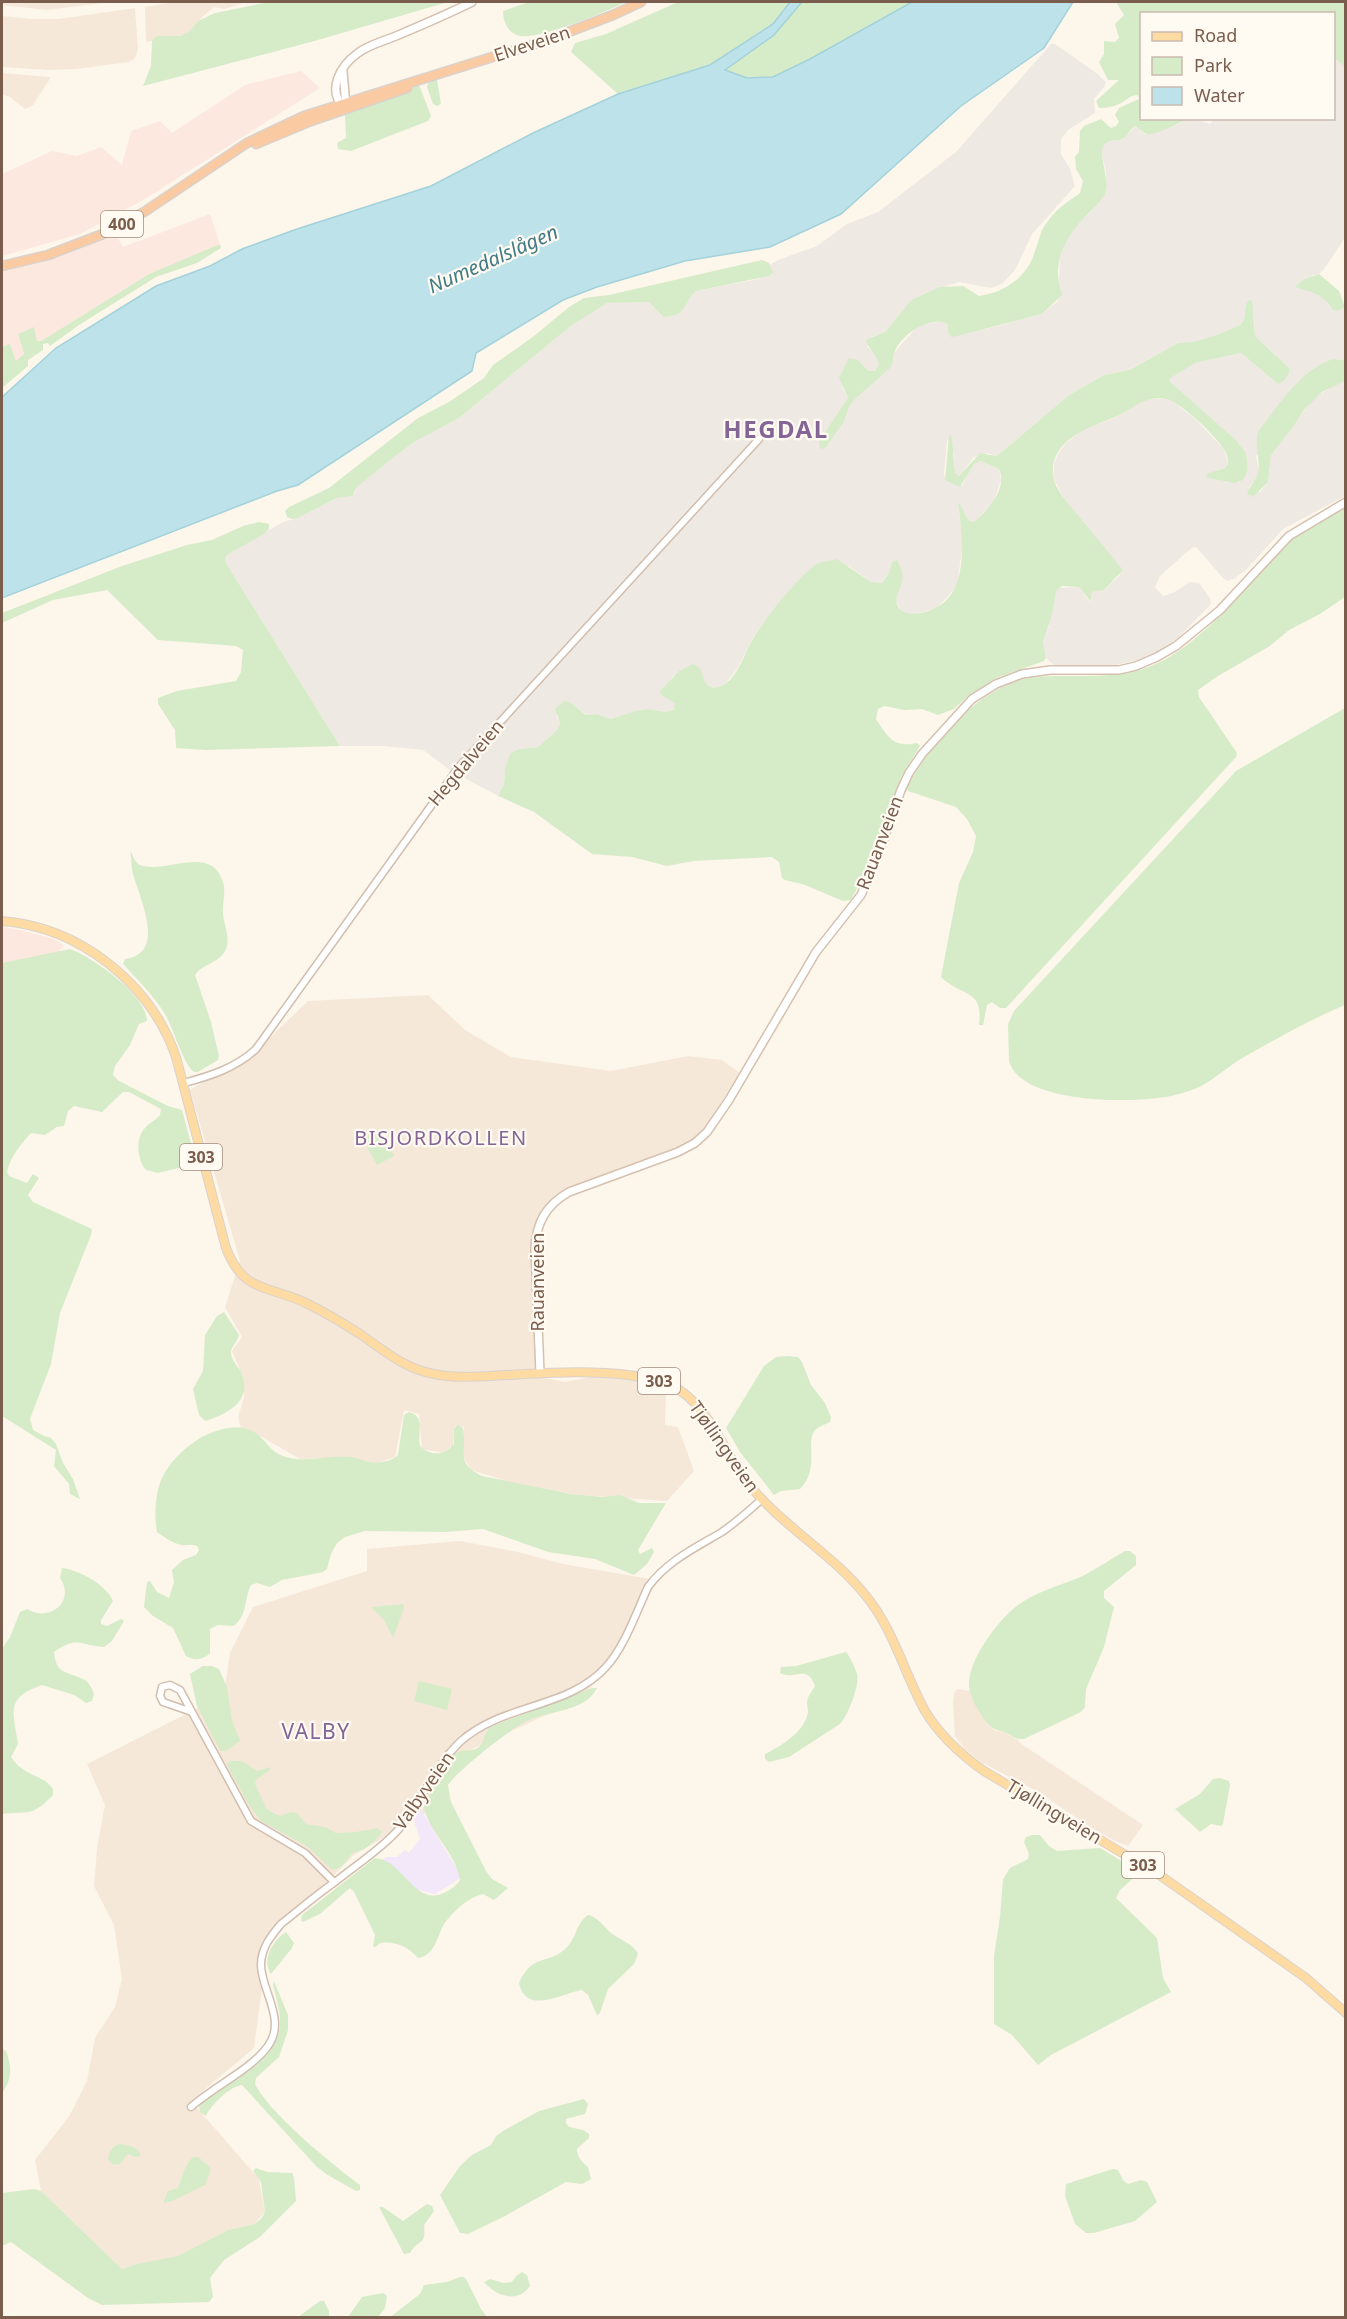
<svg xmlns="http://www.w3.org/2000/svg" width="1347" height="2319" font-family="'Noto Sans',sans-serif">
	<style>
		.residential { fill: #f5e8d9 }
		.commercial { fill: #fde8df }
		.industrial { fill: #efe9e3 }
		.education { fill: #f3e7fa }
		.green { fill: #d6ecc8 }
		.water { fill: #bee2e9; stroke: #a3d2db; stroke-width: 1.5 }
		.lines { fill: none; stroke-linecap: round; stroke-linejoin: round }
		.tertiary-casing { stroke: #d1beaf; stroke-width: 9 }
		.secondary-casing { stroke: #d6c0af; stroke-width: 10 }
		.primary-casing { stroke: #dad2cd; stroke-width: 10 }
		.trunk-casing { stroke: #dad2cd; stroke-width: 11 }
		.tertiary { stroke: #fff; stroke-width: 6 }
		.secondary { stroke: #fff; stroke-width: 7 }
		.primary { stroke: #fddba3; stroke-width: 8 }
		.trunk { stroke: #facaa2; stroke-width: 8 }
		.labels { text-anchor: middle; stroke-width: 4.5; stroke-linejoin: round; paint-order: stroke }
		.shield { fill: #fffaf2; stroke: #a28c7e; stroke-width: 1.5 }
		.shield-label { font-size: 16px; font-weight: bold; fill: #7a5d4c }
		.street-label { font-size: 18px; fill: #7a5d4c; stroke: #fffaf2 }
		.water-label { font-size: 20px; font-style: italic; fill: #417b87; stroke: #fffaf2 }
		.neighbourhood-label { font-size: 20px; letter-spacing: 1.5px; fill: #856596; stroke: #fffaf2 }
		.quarter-label { font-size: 21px; letter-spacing: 1.5px; fill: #856596; stroke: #fffaf2 }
		.district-label { font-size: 24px; font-weight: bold; letter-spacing: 1.5px; fill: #856596; stroke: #fffaf2 }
	</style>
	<rect width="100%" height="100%" fill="#fdf6eb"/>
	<path class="residential" d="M2 2H112L47 10 2 5Z
		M176 2H247L224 9 214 7 201 18 190 34 146 42 145 7Z
		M135 8 138 50 135 58 129 62 76 69 48 70 2 67V16L32 19H59Z
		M2 73 50 77H51L33 105 25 109 10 97 2 94Z
		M428 995 465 1030 511 1057 611 1071 688 1056 722 1060 740 1073 692 1148 567 1191 534 1226 545 1378 565 1382 591 1377H617L641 1380 666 1388 665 1425 678 1427 694 1471 667 1501 580 1495 514 1483 471 1470 464 1458V1427L455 1426 453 1445 444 1453 422 1449 419 1414 404 1410 395 1457 377 1463 347 1457 300 1459 264 1438 241 1428 238 1417 244 1398V1380L232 1351 242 1337 225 1307 240 1261 190 1090 259 1048 308 1001Z
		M460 1541 518 1552 563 1564 656 1580 625 1647 579 1700 472 1749 427 1812 354 1855 277 1931 267 1950 254 2048 191 2101 259 2179 265 2212 254 2224 228 2230 178 2257 136 2264 122 2269 41 2191 35 2160 70 2115 87 2081 95 2038 115 2007 122 1979 114 1925 94 1886 97 1848 105 1805 87 1764 224 1695 230 1653 253 1607 367 1571V1549Z
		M957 1689 970 1691 978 1709 989 1726 996 1731 1005 1732 1018 1740 1020 1743 1143 1825 1128 1846 1115 1841 1092 1828 1035 1790 981 1762 965 1749 955 1736 953 1704 954 1693Z"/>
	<path class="commercial" d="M301 71 320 88 145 199 80 234 2 256V174L52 151 77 156 101 147 122 165 131 131 160 121 172 133 245 85Z
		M210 214 220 244 214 248 149 274 41 341 37 342 18 334 24 355 16 362 10 345 2 347V270L48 259 80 249 115 233 123 247Z
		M2 927 20 930 54 939 62 944 64 947 56 953 2 963Z"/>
	<path class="industrial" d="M1051 44H1055L1095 72 1106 82 1105 86 1094 99 1095 113 1068 130 1061 139V154L1070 169 1075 186 1032 234 1015 270 1002 284 991 288 959 282 933 290 911 300 885 332 872 337 867 346 877 357 879 364 875 371H868L842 387 848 398 829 442 844 422 849 407 854 399 890 367 893 355 899 347 915 329 925 324 943 321 948 323V332L986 329 1042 314 1058 301 1061 289 1059 281 1060 257 1065 243 1077 225 1100 202 1106 192V173L1102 154 1103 145 1107 141 1116 140 1129 133 1135 126 1145 134H1150L1179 124 1187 119H1196L1210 124 1215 118H1334V58L1345 67V238L1324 269 1319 274 1313 275 1300 289 1314 291 1322 296 1333 310 1338 311 1345 307V360L1333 359 1256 456 1259 471 1257 478 1248 488 1260 492 1268 482 1271 455 1314 398 1335 385 1345 381V496L1283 529 1247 569 1234 579 1227 581 1223 578 1197 548 1193 547 1188 551 1160 576 1155 587 1163 596 1173 593 1190 582 1199 583 1210 598 1211 604 1179 637 1162 650 1137 660 1111 666H1062L1054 665 1046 658 1043 642 1049 626 1055 591 1058 588 1079 587 1090 602 1092 601V592L1104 590 1120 575 1094 536 1063 497 1053 477 1054 464 1058 454 1066 443 1084 429 1114 418 1146 399H1166L1174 402 1195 419 1224 449 1228 464 1225 468 1208 473 1206 476 1227 482H1239L1248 470 1246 453 1235 439 1169 382V378L1195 363 1241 353 1278 384 1276 355 1255 336 1254 318 1246 304 1244 320 1240 325 1219 334 1194 342 1178 343 1128 370 1104 375 1069 395 997 456 987 453 974 457 959 476 955 473 954 453 947 439 944 475 962 486 968 473 976 461H980L999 469 1001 480 993 503 975 521 971 523 966 519 958 506 963 542 957 586 937 608 911 615 902 612 896 601 897 594 902 584 892 562 889 573 882 583 871 582 849 566 806 573 764 622 753 638 737 669 725 684 718 687H710L704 682 702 671 673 676 669 683 662 688V695L676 703 674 710 666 712 647 709 635 711 611 719 597 714 587 715 570 702 556 716 560 723 557 730 538 747 519 749 505 768 504 784 498 796 450 770 423 750 383 746H340L226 563 225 558 227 555 283 522 298 518 337 498 355 493 357 487 366 478 395 456 413 442 459 418 572 325 600 305 607 303 649 302 663 317H667L679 313 690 296 696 291 758 279 773 272 770 265 778 260 817 246 847 224 878 212 956 152Z"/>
	<path class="education" d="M420 1808 462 1877 435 1894 403 1886 380 1862 386 1857H397L405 1850 409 1853 420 1839 413 1818Z"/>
	<path class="green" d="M269 2H448L311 42 143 86 151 66 152 41 157 36H180L189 32 198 21 215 13Z
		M529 2H626C605 12 541 39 520 36 508 34 503 21 503 11Z
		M678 2H790L773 24 710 65 618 94 571 52 575 43 606 34Z
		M802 2H912L810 59 773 77 747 78 724 70 774 35Z
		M1116 2H1345V67L1334 58V14H1142V118L1187 119C1180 123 1154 136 1147 134 1143 133 1139 128 1135 126 1130 129 1128 136 1122 139 1117 141 1109 139 1105 144 1096 153 1111 179 1105 194 1100 204 1091 210 1084 218 1068 235 1054 258 1059 282 1059 286 1062 290 1062 295L1042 314 957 336 951 337 948 332V324C929 315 899 336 894 354 892 360 894 362 890 368L855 399 849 407 844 422 825 448 820 449 819 441 848 398 839 378 849 358 858 360 868 371H875L879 364C877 355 868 349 866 340L885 332 911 300 933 290 940 287 963 286 979 296C1004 293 1028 277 1035 251 1039 241 1040 230 1048 221 1056 209 1069 201 1080 193L1083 181 1076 169 1075 157 1079 152 1080 131 1084 126 1101 119 1111 128 1116 126 1119 122 1115 115 1119 108 1139 99 1138 95C1129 95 1127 101 1119 104 1113 107 1105 108 1099 108L1096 101 1119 80H1108L1099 62 1104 54V41L1115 42 1119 38 1115 24 1124 15Z
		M437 79 441 104 437 106 433 104 427 87 429 81Z
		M419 85 431 116 428 121 351 151 338 149 337 143 346 138 345 114Z
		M220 244 221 248 197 263 156 277 79 325 50 346 48 343 43 344V350L28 360V366L2 388V347L10 344 16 361 24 354 18 334 34 327 37 341H41L149 274Z
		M762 260 769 263 773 272 769 276 696 291C682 303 689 316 663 317L649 302 607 303 572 325 459 418 414 442 395 456 357 487 352 496 337 498 298 518 292 519 287 517 285 511 289 507 329 488 418 418 449 402 484 378 493 365 534 336 569 307 584 298 609 295Z
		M1319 274 1339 291 1345 307 1338 311 1333 310C1320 291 1314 294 1295 287L1303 280Z
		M1249 300 1252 301 1255 336 1289 368C1291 374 1284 382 1278 384L1241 353 1195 363 1169 379 1170 382 1235 439 1246 453 1248 470 1243 480 1234 483 1208 478 1206 476 1208 473 1225 468 1228 464C1228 459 1227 455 1225 451 1218 438 1180 401 1166 399 1145 395 1133 409 1115 417 1090 427 1049 440 1053 476 1054 483 1059 491 1063 497L1123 570 1104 590 1092 592 1091 602 1079 587 1062 586 1056 591 1052 615 1043 642 1046 658 1044 661 996 678 968 696 954 709 938 715 922 709 904 710 885 706 878 709 876 719C888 737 893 748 917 743L920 746 901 777 869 866 851 900 843 901 805 885 785 880 782 878 779 862 772 857 693 861 667 866 632 857 592 854 534 812 498 796 504 784 505 768 510 754 519 749 538 747 557 730 560 723 555 709 564 701 570 702 586 715 597 714 611 719 635 711 647 709 666 712 674 710 675 703 661 695 660 691 679 671 693 664 700 668C704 674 702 683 711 687 718 689 726 684 731 679 741 667 745 652 753 639 762 622 803 570 819 563 824 561 832 561 837 559L871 582 882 583 889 573 892 562 897 560C901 567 904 573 902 582 901 591 892 598 899 608 904 615 912 614 920 613 972 605 963 541 958 503 964 507 964 518 971 522L975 521C988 510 1008 488 999 469L980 461 974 464 960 487 945 480 949 435H951L952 439 955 473 959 476 980 453 997 456 1069 395 1104 375 1129 370 1178 343 1194 342 1219 334 1240 325 1244 320 1246 304Z
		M1333 359 1345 360V381L1322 392 1304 410 1293 427 1271 455 1268 482 1253 497 1247 494C1249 486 1256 481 1258 473 1261 458 1253 445 1259 430 1280 404 1300 370 1333 359Z
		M1345 507V597L1320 614 1289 630 1270 646 1218 676 1198 690 1199 697 1237 753 1236 757 1006 1008H1000L992 1002 987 1005 983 1025H979C984 988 961 997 941 977L959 883 973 852 976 836 967 819 956 807 908 791 907 787C932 743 970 696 1020 680 1034 676 1051 676 1065 676 1103 676 1137 677 1171 656 1216 628 1247 583 1284 545 1300 529 1325 516 1345 507Z
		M259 522 269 524V529L264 534 227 555 225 558 226 563 340 746 206 750 176 748 175 730 158 704V698L177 691 236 681 241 672 243 650 236 646 158 640 107 590 53 600 2 623V613L122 566 187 545 212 540 243 526Z
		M1345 708V1005C1309 1020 1274 1040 1239 1060 1225 1069 1212 1081 1197 1088 1185 1093 1170 1097 1157 1098 1123 1103 1020 1102 1009 1061L1008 1024 1014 1011 1236 771Z
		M130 851C134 856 134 862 140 865 166 875 214 841 224 886 225 894 223 901 223 909 222 922 231 936 226 949 219 964 203 963 195 975L211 1022 219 1056 218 1060 198 1072H194C183 1064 174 1029 165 1014 153 995 138 980 123 964L125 959C167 954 140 899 133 874 131 867 132 858 130 851Z
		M70 949C92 957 147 995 147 1021L139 1024 130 1045 115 1066 113 1075 119 1081 168 1106 182 1110 195 1158 191 1165 158 1173 146 1170C137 1160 135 1138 145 1128 149 1123 156 1120 160 1115L161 1109 129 1092H123L102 1112 74 1106 68 1111 64 1126 57 1127 45 1135 31 1133C21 1144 10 1157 7 1172L9 1176 27 1183 33 1174 39 1178 28 1195 33 1202 92 1229 91 1235 60 1313 51 1364 30 1419 33 1430 44 1436 51 1438 56 1444 63 1463 73 1479 80 1499 70 1494 69 1484 54 1466 56 1450 2 1416V963Z
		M380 1129 394 1156 377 1165 362 1138Z
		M224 1312 239 1335C238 1341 232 1346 231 1351 230 1359 238 1366 241 1372 254 1400 228 1414 205 1421L199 1415 193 1389 203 1371 205 1335 217 1316Z
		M788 1356 798 1357 802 1362 811 1385 825 1403 831 1417 830 1422C826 1424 820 1426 816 1429 804 1440 821 1468 800 1489L781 1491 774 1495 740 1452 726 1428 764 1366 776 1357Z
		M409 1412C426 1416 417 1433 420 1446 431 1457 445 1455 454 1444V1428L458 1425 463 1428C468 1453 454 1462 482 1476L572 1494 603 1497 620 1495 639 1503H666L638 1550 640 1554 652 1548 654 1552 647 1564 634 1575 595 1559 548 1552 483 1529 445 1532 365 1531 345 1537 337 1543 331 1554 327 1569 323 1572 282 1580 270 1587 257 1583 251 1585C244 1599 248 1614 234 1626L218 1625 210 1629V1653C204 1660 193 1661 186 1656L173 1628 153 1616 144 1607 147 1582 150 1581 157 1592 169 1598 174 1582 172 1570 183 1560 196 1555 199 1550 197 1546C191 1544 187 1546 181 1545 172 1543 164 1537 157 1532 154 1516 155 1493 162 1478 176 1450 211 1424 243 1428 263 1431 266 1450 283 1456 304 1464 329 1454 351 1457 362 1459 371 1464 382 1462 389 1461 393 1459 398 1455L404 1415Z
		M1125 1551H1130L1136 1556V1565L1104 1591V1598L1114 1607 1104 1647 1086 1689 1085 1707 1081 1712 1024 1739C1014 1740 1012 1734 1004 1732 989 1728 989 1726 980 1713 975 1705 969 1694 969 1684 969 1660 995 1625 1012 1610 1029 1594 1056 1587 1078 1578 1094 1571 1109 1560 1125 1551Z
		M62 1568C79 1570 107 1585 113 1601L101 1620V1624L107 1626 121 1619 124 1621 112 1641 104 1647C80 1646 78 1635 54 1652 56 1675 67 1671 83 1679 89 1681 92 1689 94 1694L92 1701 86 1703 74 1695 42 1685C5 1698 13 1711 18 1744L11 1757C24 1777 43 1774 53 1789V1795C32 1817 28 1811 2 1814V1649L10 1637 20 1612 27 1609C50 1623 76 1601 60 1578Z
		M403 1604 404 1608 393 1638 384 1620 371 1607Z
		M846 1652C850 1657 855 1667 857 1674 860 1685 848 1715 840 1724L789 1757 769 1762 765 1759V1754C781 1746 805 1732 808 1712 808 1710 807 1705 807 1703 807 1696 812 1692 815 1686 807 1663 794 1681 780 1673L781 1667 796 1666Z
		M203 1666H212L219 1669 227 1687 232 1720 240 1741 226 1751H220L197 1706 190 1674Z
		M419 1681 452 1689 447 1710 414 1701Z
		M592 1688H597C585 1713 546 1710 523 1723 507 1732 458 1770 448 1785L451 1802 486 1871 492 1879 508 1888 494 1900 483 1894C468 1897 451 1913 443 1926 437 1938 434 1956 418 1958 409 1947 394 1941 380 1943L375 1947 373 1946 375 1935 354 1892 350 1888 320 1914 303 1922 301 1921 302 1915 375 1858C404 1860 415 1909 446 1892 452 1889 457 1885 460 1880 456 1852 427 1830 424 1807 430 1792 444 1764 456 1753 463 1748 472 1753 479 1747 485 1741 484 1733 490 1727Z
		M230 1761H242L257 1771 270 1767V1770L257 1779 255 1784 267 1809 273 1813 280 1816 291 1812 297 1813 306 1824 325 1827 336 1833 356 1832 378 1828 382 1832C378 1839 368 1848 360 1851 355 1853 354 1851 351 1855 346 1862 342 1869 332 1870L308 1847 261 1821 250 1807 229 1769 227 1764Z
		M1220 1778 1229 1781 1230 1785 1223 1824 1221 1826 1211 1824 1200 1832 1175 1809 1200 1794 1213 1779Z
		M1032 1835H1040L1049 1846 1057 1851 1100 1848 1135 1869 1137 1875 1120 1890 1116 1898 1157 1938 1163 1978 1171 1992 1051 2055 1038 2065 1012 2035 994 2024V1956L1000 1917 1003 1879 1010 1868 1028 1859 1029 1854 1024 1842 1026 1837Z
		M588 1915C598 1917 604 1927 611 1933 620 1940 634 1944 638 1954L634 1964 608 1989 600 2013 597 2015 588 1995 582 1990C562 1993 526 2016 519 1983 533 1953 546 1965 564 1950 576 1941 575 1924 588 1915Z
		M286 1932 294 1943 292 1948 271 1974C261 1960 273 1940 286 1932Z
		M274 1981 288 2015V2030L279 2057 256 2078 255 2084C270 2114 332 2164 360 2185V2190L356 2191 326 2174 316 2166 242 2085C230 2086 211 2105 206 2116L200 2112 199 2106 203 2102C229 2082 280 2061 280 2022 280 2009 276 1997 273 1985Z
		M2 2049 6 2051C12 2067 12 2079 2 2093Z
		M584 2099 588 2104 585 2114 566 2119V2123L569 2127 583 2130 589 2134V2138L577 2149C577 2157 582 2162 588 2167L591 2179 582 2184 566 2182 505 2216 468 2234 460 2233 440 2195 460 2166 472 2155 491 2145 496 2136 503 2131 539 2111Z
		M119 2144C128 2145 139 2147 141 2156L135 2157 128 2154 119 2165 112 2164 108 2159C108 2152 113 2146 119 2144Z
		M193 2157H198L210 2167V2173L205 2185 172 2201 163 2203 168 2191 178 2188C183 2177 183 2167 193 2157Z
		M256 2168 267 2172 292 2173 294 2178 296 2201 260 2237 224 2260 210 2278 213 2297 209 2302 102 2305 88 2298 11 2242 2 2246V2193L34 2189 41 2191 122 2269 136 2264 178 2256 228 2230 254 2224 261 2219 265 2212 261 2182 253 2171Z
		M1113 2169 1118 2170 1123 2180 1128 2184 1141 2180 1147 2182 1157 2202 1135 2221 1094 2233H1086L1075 2224 1065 2196 1066 2184Z
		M427 2204 432 2206 434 2211 424 2225C426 2247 420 2237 410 2253L404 2254 379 2207H383L403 2221Z
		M522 2272 527 2275 530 2286C518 2304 496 2296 484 2282L490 2279 503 2283 512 2282 516 2276Z
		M460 2277H464L467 2281 481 2309 487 2317H390L420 2294 424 2285 447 2282Z
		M383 2293 387 2296 385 2308 378 2317H348L362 2297Z
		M320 2301H324L329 2311V2317H298Z"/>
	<path class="water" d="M790 2H802L774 35 725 70 747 78 773 77 810 59 912 2H1073L1044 48 961 106 841 214 770 247 685 261 597 287 563 300 476 353 472 371 298 485 277 491 2 598V397L56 348 156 286 210 266 242 249 297 229 431 186 533 133 618 94 710 65 773 24Z"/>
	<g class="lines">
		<g class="tertiary-casing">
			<path id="tertiary" d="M184 1083C210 1076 236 1068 256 1049L459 767 759 439
				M192 1712 163 1702 160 1696 162 1687 170 1685 180 1690 251 1821 305 1853 334 1882
				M191 2107C213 2087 252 2069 268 2046 287 2020 261 1990 261 1965 261 1948 271 1936 281 1924 299 1910 316 1895 335 1882 356 1865 380 1850 398 1830 422 1802 434 1766 461 1741 504 1703 568 1709 606 1667 625 1646 636 1613 648 1587 667 1561 695 1548 722 1532 736 1522 749 1511 762 1499"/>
		</g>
		<g class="secondary-casing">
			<path id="secondary" d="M343 71 346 107
				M344 108C326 89 341 65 358 53 368 45 384 41 396 36 422 25 448 14 472 2
				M540 1373 535 1249C536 1223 546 1205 569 1192L678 1152 695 1143 707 1132 729 1100 816 952 861 895 876 861 901 790 909 773 922 754 972 699 996 684 1022 674 1050 670H1119L1136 666 1157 657 1176 646 1220 610 1289 536 1346 502"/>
		</g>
		<g class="primary-casing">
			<path id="primary" d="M2 921C80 927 151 984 176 1057L226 1248C244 1295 271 1285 308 1304 326 1313 343 1323 360 1334 383 1350 405 1369 434 1374 458 1379 484 1376 508 1375 548 1373 588 1370 628 1375 643 1377 658 1379 671 1385 709 1404 723 1451 747 1482 781 1526 832 1553 866 1596 894 1630 904 1673 925 1711 940 1736 960 1754 984 1771L1161 1876 1306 1978 1346 2013"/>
		</g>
		<g class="trunk-casing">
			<path id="trunk" d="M256 144 311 121 407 88
				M2 266 48 255 103 234 144 212 247 143 304 116 550 39 613 15 641 2"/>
		</g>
		<use href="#tertiary" class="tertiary"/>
		<use href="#secondary" class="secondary"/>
		<use href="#primary" class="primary"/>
		<use href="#trunk" class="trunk"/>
	</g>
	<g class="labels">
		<g class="shield">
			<rect x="101" y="211" width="42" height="26" rx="4.5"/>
			<rect x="180" y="1144" width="42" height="26" rx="4.5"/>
			<rect x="638" y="1368" width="42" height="26" rx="4.5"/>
			<rect x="1122" y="1852" width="42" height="26" rx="4.5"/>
		</g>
		<g class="shield-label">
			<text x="122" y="230">400</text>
			<text x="201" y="1163">303</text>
			<text x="659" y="1387">303</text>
			<text x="1143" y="1871">303</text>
		</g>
		<g class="street-label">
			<text transform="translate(532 44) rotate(-18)" y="6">Elveveien</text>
			<text transform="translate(466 763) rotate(-50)" y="6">Hegdalveien</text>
			<text transform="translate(880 843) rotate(-69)" y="6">Rauanveien</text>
			<text transform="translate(538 1282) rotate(-90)" y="6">Rauanveien</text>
			<text transform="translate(724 1447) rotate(55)" y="6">Tjøllingveien</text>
			<text transform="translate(424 1791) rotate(-55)" y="6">Valbyveien</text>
			<text transform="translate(1054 1812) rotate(31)" y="6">Tjøllingveien</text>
		</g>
		<g class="water-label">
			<text transform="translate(493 259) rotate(-24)" y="7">Numedalslågen</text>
		</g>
		<g class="neighbourhood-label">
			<text x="441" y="1145">BISJORDKOLLEN</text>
		</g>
		<g class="quarter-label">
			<text x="316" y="1739">VALBY</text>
		</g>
		<g class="district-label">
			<text x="776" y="438">HEGDAL</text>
		</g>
	</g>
	<rect width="1347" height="2319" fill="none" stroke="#7a5d4c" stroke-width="6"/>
	<rect x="1140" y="12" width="195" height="108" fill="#fffaf2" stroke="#cabbb0" stroke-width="1.5"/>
	<rect x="1152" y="32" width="30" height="9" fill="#fddba3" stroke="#cabbb0" stroke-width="1.5"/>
	<text x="1194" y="42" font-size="18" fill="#7a5d4c">Road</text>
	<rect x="1152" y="57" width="30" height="18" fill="#d6ecc8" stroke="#cabbb0" stroke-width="1.5"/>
	<text x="1194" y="72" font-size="18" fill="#7a5d4c">Park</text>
	<rect x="1152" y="87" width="30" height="18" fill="#bee2e9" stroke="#cabbb0" stroke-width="1.5"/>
	<text x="1194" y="102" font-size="18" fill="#7a5d4c">Water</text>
</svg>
